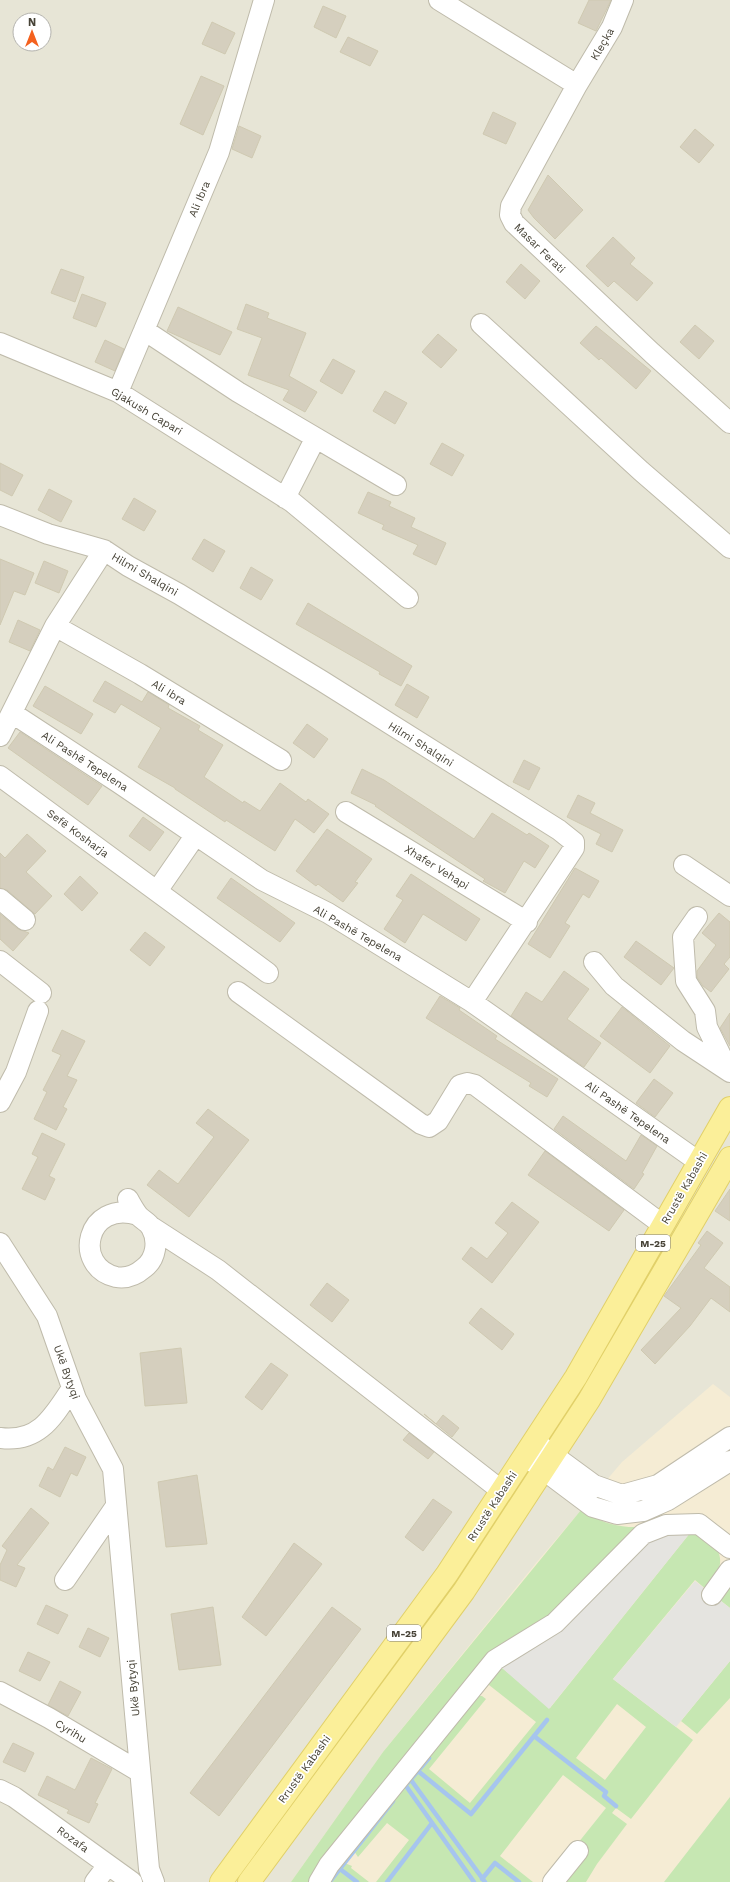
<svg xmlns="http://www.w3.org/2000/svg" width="730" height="1882" font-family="'Work Sans',sans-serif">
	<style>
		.residential { fill: #e7e5d6; fill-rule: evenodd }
		.commercial { fill: #f5ecd4 }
		.green { fill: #c6e7b2; fill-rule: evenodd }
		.parking { fill: #e5e4e0 }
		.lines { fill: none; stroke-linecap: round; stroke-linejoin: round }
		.stream { stroke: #a6c5ee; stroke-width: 4.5 }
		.building { fill: #d5cfbe; stroke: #cfc9b1 }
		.minor-casing { stroke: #bfbbab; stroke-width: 22 }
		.major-casing { stroke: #e1d069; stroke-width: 24 }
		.minor { stroke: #fff; stroke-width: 20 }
		.major { stroke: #fbef99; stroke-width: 22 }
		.labels { text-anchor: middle; stroke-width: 3.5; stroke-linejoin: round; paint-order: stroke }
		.shield { fill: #fff; stroke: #7e7b73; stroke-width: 1 }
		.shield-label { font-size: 10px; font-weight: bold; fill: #474337 }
		.street-label { font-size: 11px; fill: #474337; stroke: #fff }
	</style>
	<rect width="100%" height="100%" fill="#f3f2e8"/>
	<path class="residential" d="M0 0H730V1882H0ZM20 20H44V44H20Z"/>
	<path class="commercial" d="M713 1384 730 1397V1882H291L383 1752 536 1563 622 1462Z"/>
	<path class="green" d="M581 1510C600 1522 617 1528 640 1527L561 1606 536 1625 310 1882H291L383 1752Z
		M690 1533C697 1533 701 1537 707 1541 730 1555 718 1573 708 1591L695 1580 613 1679 693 1740 631 1819 616 1808 612 1813 627 1824 597 1864 586 1882H553L574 1848 606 1808 563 1775 500 1856 533 1882H376L409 1840 387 1823 358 1857 352 1848 476 1696H482L486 1699 429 1769 470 1803 536 1722 489 1685 488 1682 501 1667 550 1708ZM617 1704 646 1727 605 1780 576 1758Z
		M730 1585V1608L716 1597Z
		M730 1661V1698L697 1734 681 1721Z
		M730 1797V1882H664Z
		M342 1862 352 1866 351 1868 369 1882H327Z"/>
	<path class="parking" d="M690 1533 549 1709 501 1667 641 1546 662 1534Z
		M695 1581 730 1608V1661L676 1727 613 1679Z"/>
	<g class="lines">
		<path class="stream" d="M534 1736 606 1792 604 1796 616 1806
			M418 1771 471 1814 547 1720
			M411 1780 485 1882
			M405 1786 429 1758
			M406 1786 474 1882
			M340 1869 357 1882
			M482 1879 495 1863 519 1882
			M331 1880 393 1801
			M387 1882 432 1823"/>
	</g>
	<path class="building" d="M589 0H611L596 31 578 23Z
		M323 6 346 16 336 38 314 27Z
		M212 22 235 33 225 54 202 44Z
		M348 37 378 51 370 66 340 52Z
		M201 76 224 86 203 135 180 124Z
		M493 112 516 123 506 144 483 134Z
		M239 126 261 136 252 158 232 149Z
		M695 129 714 145 699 163 680 147Z
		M548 175 583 210 555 239 534 218 528 210Z
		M613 237 635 258 630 264 653 283 637 301 614 281 608 287 586 266Z
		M521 264 540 281 525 299 506 282Z
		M61 269 84 277 75 302 51 293Z
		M82 294 106 303 96 327 73 318Z
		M246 304 269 313 267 318 306 333 289 376 317 392 305 412 283 400 289 390 248 375 262 338 237 329Z
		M178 307 232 332 220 355 167 331Z
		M695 325 714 341 699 359 680 342Z
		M596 326 651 371 636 389 601 358 599 360 580 343Z
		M438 334 457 350 441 368 422 352Z
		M105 340 124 349 115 371 95 362Z
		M333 359 355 371 342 394 320 381Z
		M385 391 407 403 395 424 373 411Z
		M442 443 464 455 452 476 430 464Z
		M0 463 23 475 12 496 0 490Z
		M49 489 72 501 61 522 38 510Z
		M368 492 391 502 389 506 415 518 411 527 446 543 436 565 413 554 418 545 382 529 384 525 358 513Z
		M134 498 156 511 144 531 122 519Z
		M204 539 225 551 213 572 192 559Z
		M0 559 34 573 25 595 14 591 0 625Z
		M44 561 68 571 59 593 35 583Z
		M251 567 273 580 261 600 240 588Z
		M308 603 412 666 401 686 379 674 380 672 296 624Z
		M18 620 40 630 30 651 9 642Z
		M105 681 142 702 148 692 169 705 168 708 200 726 198 730 223 745 204 777 243 803 244 801 260 811 280 783 306 802 308 799 329 814 314 833 295 819 275 851 226 820 225 822 175 789V788L138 767 161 728 121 704 115 713 93 701Z
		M407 684 429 697 417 718 395 705Z
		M45 686 93 714 81 734 33 706Z
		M307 724 328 739 314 758 293 743Z
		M20 732 102 786 88 805 8 748Z
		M524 760 540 768 529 790 513 782Z
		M362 769 384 780 474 839 492 813 527 835 529 833 549 846 535 868 524 861 505 893 483 881 485 879 375 806 376 805 351 793Z
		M578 795 595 803 590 813 623 830 612 852 596 844 601 834 567 817Z
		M143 817 164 832 150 851 129 836Z
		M327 829 372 859 355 882 358 883 343 902 318 884 316 886 296 871Z
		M27 834 46 851 26 872 52 896 35 914 7 890 0 888V853L5 858Z
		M575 868 599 881 589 898 583 894 565 923 570 926 550 958 528 944Z
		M411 874 480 919 466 941 423 914 405 943 384 929 403 900 396 896Z
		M80 876 98 893 82 911 64 894Z
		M231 878 295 923 280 942 217 898Z
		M719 913 730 922V957L724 964 729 969 711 992 703 986 697 977V971L716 945 702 933Z
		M0 914 18 929 29 933 13 951 0 939Z
		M145 932 165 947 150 966 130 950Z
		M636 941 674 968 661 985 624 957Z
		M564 971 589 989 567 1019 601 1043 584 1067 511 1016 526 992 542 1002Z
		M440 996 460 1008 459 1010 497 1036 495 1039 558 1079 547 1097 529 1086 531 1083 426 1018Z
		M622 1007 670 1046 650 1073 600 1036Z
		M730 1013V1046L720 1028Z
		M62 1030 85 1041 67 1076 77 1080 63 1107 67 1109 56 1130 34 1119 47 1092 43 1090 61 1055 52 1051Z
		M654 1079 673 1093 655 1117 636 1103Z
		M208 1109 249 1140 189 1217 147 1185 159 1170 178 1184 214 1137 196 1123Z
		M563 1116 626 1161 641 1135 657 1146 642 1173 644 1174 634 1189 554 1129Z
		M42 1133 65 1144 49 1176 55 1179 45 1200 22 1189 38 1157 32 1154Z
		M545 1151 624 1210 609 1231 528 1175Z
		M730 1189V1221L715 1211Z
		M512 1202 539 1222 492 1283 462 1259 471 1247 487 1259 508 1233 495 1223Z
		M707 1231 723 1243 704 1268 730 1287V1312L711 1298 690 1326 655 1364 641 1350 681 1308 664 1296 701 1245 698 1243Z
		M327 1283 349 1300 332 1322 310 1305Z
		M481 1308 514 1334 502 1350 469 1323Z
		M181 1348 187 1403 145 1406 140 1353Z
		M271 1363 288 1375 262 1410 245 1397Z
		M424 1414 436 1424 443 1415 459 1428 452 1437Z
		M409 1433 434 1452 428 1459 403 1440Z
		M65 1447 86 1457 77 1476 71 1473 60 1497 39 1486 48 1467 53 1470Z
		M197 1475 207 1544 166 1547 158 1482Z
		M433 1499 452 1512 423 1551 405 1537Z
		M31 1508 49 1523 17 1565 25 1568 16 1587 0 1580V1565L7 1550 2 1546Z
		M294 1543 322 1564 266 1636 242 1617Z
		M46 1605 68 1615 58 1634 37 1624Z
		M213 1607 221 1665 179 1670 171 1614Z
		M332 1607 361 1629 219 1816 190 1793Z
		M88 1628 109 1638 100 1657 79 1647Z
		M28 1652 50 1662 40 1681 19 1671Z
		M60 1681 81 1692 68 1716 48 1705Z
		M13 1743 34 1753 25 1772 3 1762Z
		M91 1758 112 1769 95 1803 98 1804 89 1823 67 1813 69 1810 38 1795 47 1776 75 1790Z"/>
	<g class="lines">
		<g class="minor-casing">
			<path id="minor" d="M439 0 577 85 511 206 510 215 514 223 652 353 730 423
				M577 85 612 27 623 0
				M481 324 641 471 730 548
				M144 330 238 392 396 485
				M0 343 118 392 292 502 408 598
				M118 392 219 152 264 0
				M285 498 315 439
				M0 515 48 534 104 550 128 566 179 594 322 681 559 830 574 842V848L472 1002
				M55 626 140 674 281 760
				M12 713 119 783 262 880 328 913 472 1002 699 1162
				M0 736 55 626 104 550
				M0 776 268 973
				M346 812 527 922
				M684 865 730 896
				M157 891 195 836
				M0 899 25 920
				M697 917 683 937 686 981 705 1011 707 1027 727 1068
				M0 961 41 993
				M594 962 614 986 649 1014 683 1041 730 1072
				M238 992 421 1124 429 1127 438 1121 460 1085 467 1083 475 1085 663 1225
				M0 1102 16 1072 38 1011
				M128 1199C131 1204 134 1210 138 1215 141 1219 148 1222 151 1227 159 1241 156 1259 144 1268 136 1275 127 1279 116 1277 72 1267 86 1199 138 1215
				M150 1226 218 1270 502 1491
				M0 1243 47 1316 76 1399 113 1469 149 1869 154 1882
				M0 1438C39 1443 53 1417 72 1388
				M534 1441 594 1485 622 1495 658 1485 730 1437
				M525 1456 593 1507 617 1514 643 1511 668 1500 730 1461
				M65 1580 116 1506
				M712 1595 730 1570
				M0 1692 49 1718 140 1772
				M0 1790 14 1797 132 1882
				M95 1882 108 1865
				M319 1882 329 1865 495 1660 555 1623 643 1534 666 1525 699 1524 730 1548
				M553 1882 578 1851"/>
		</g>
		<g class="major-casing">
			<path id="major" d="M221 1882 447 1574 576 1377 730 1108
				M249 1882 464 1591 589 1400 730 1158"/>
		</g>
		<use href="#minor" class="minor"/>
		<use href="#major" class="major"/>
	</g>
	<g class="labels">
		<g class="shield">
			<rect x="636" y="1235" width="34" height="16" rx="3"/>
			<rect x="387" y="1625" width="34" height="16" rx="3"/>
		</g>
		<g class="shield-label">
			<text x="653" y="1247">M-25</text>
			<text x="404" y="1637">M-25</text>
		</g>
		<g class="street-label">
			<text transform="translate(602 44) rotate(-60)" y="4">Kleçka</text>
			<text transform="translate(199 199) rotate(-67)" y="4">Ali Ibra</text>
			<text transform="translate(540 248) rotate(44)" y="4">Masar Ferati</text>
			<text transform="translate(147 411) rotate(31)" y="4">Gjakush Capari</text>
			<text transform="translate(145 574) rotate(30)" y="4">Hilmi Shalqini</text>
			<text transform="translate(169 692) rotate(31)" y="4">Ali Ibra</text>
			<text transform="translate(421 744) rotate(32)" y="4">Hilmi Shalqini</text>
			<text transform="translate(85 761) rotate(33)" y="4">Ali Pashë Tepelena</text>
			<text transform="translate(78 833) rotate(36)" y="4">Sefë Kosharja</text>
			<text transform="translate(437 867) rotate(32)" y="4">Xhafer Vehapi</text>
			<text transform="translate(358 933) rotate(30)" y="4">Ali Pashë Tepelena</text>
			<text transform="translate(628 1112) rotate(35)" y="4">Ali Pashë Tepelena</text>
			<text transform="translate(684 1188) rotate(-60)" y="4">Rrustë Kabashi</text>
			<text transform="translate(67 1372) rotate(70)" y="4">Ukë Bytyqi</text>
			<text transform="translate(492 1506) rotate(-57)" y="4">Rrustë Kabashi</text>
			<text transform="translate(133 1688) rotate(-95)" y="4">Ukë Bytyqi</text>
			<text transform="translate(71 1731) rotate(31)" y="4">Cyrihu</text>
			<text transform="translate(304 1769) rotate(-54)" y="4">Rrustë Kabashi</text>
			<text transform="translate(73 1839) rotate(36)" y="4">Rozafa</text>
		</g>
	</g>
	<g transform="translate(32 32)"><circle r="19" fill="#ffffff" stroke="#b5b4af"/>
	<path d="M0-3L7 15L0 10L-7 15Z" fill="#f4611e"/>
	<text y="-6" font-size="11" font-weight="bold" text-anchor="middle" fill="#474337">N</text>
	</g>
</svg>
